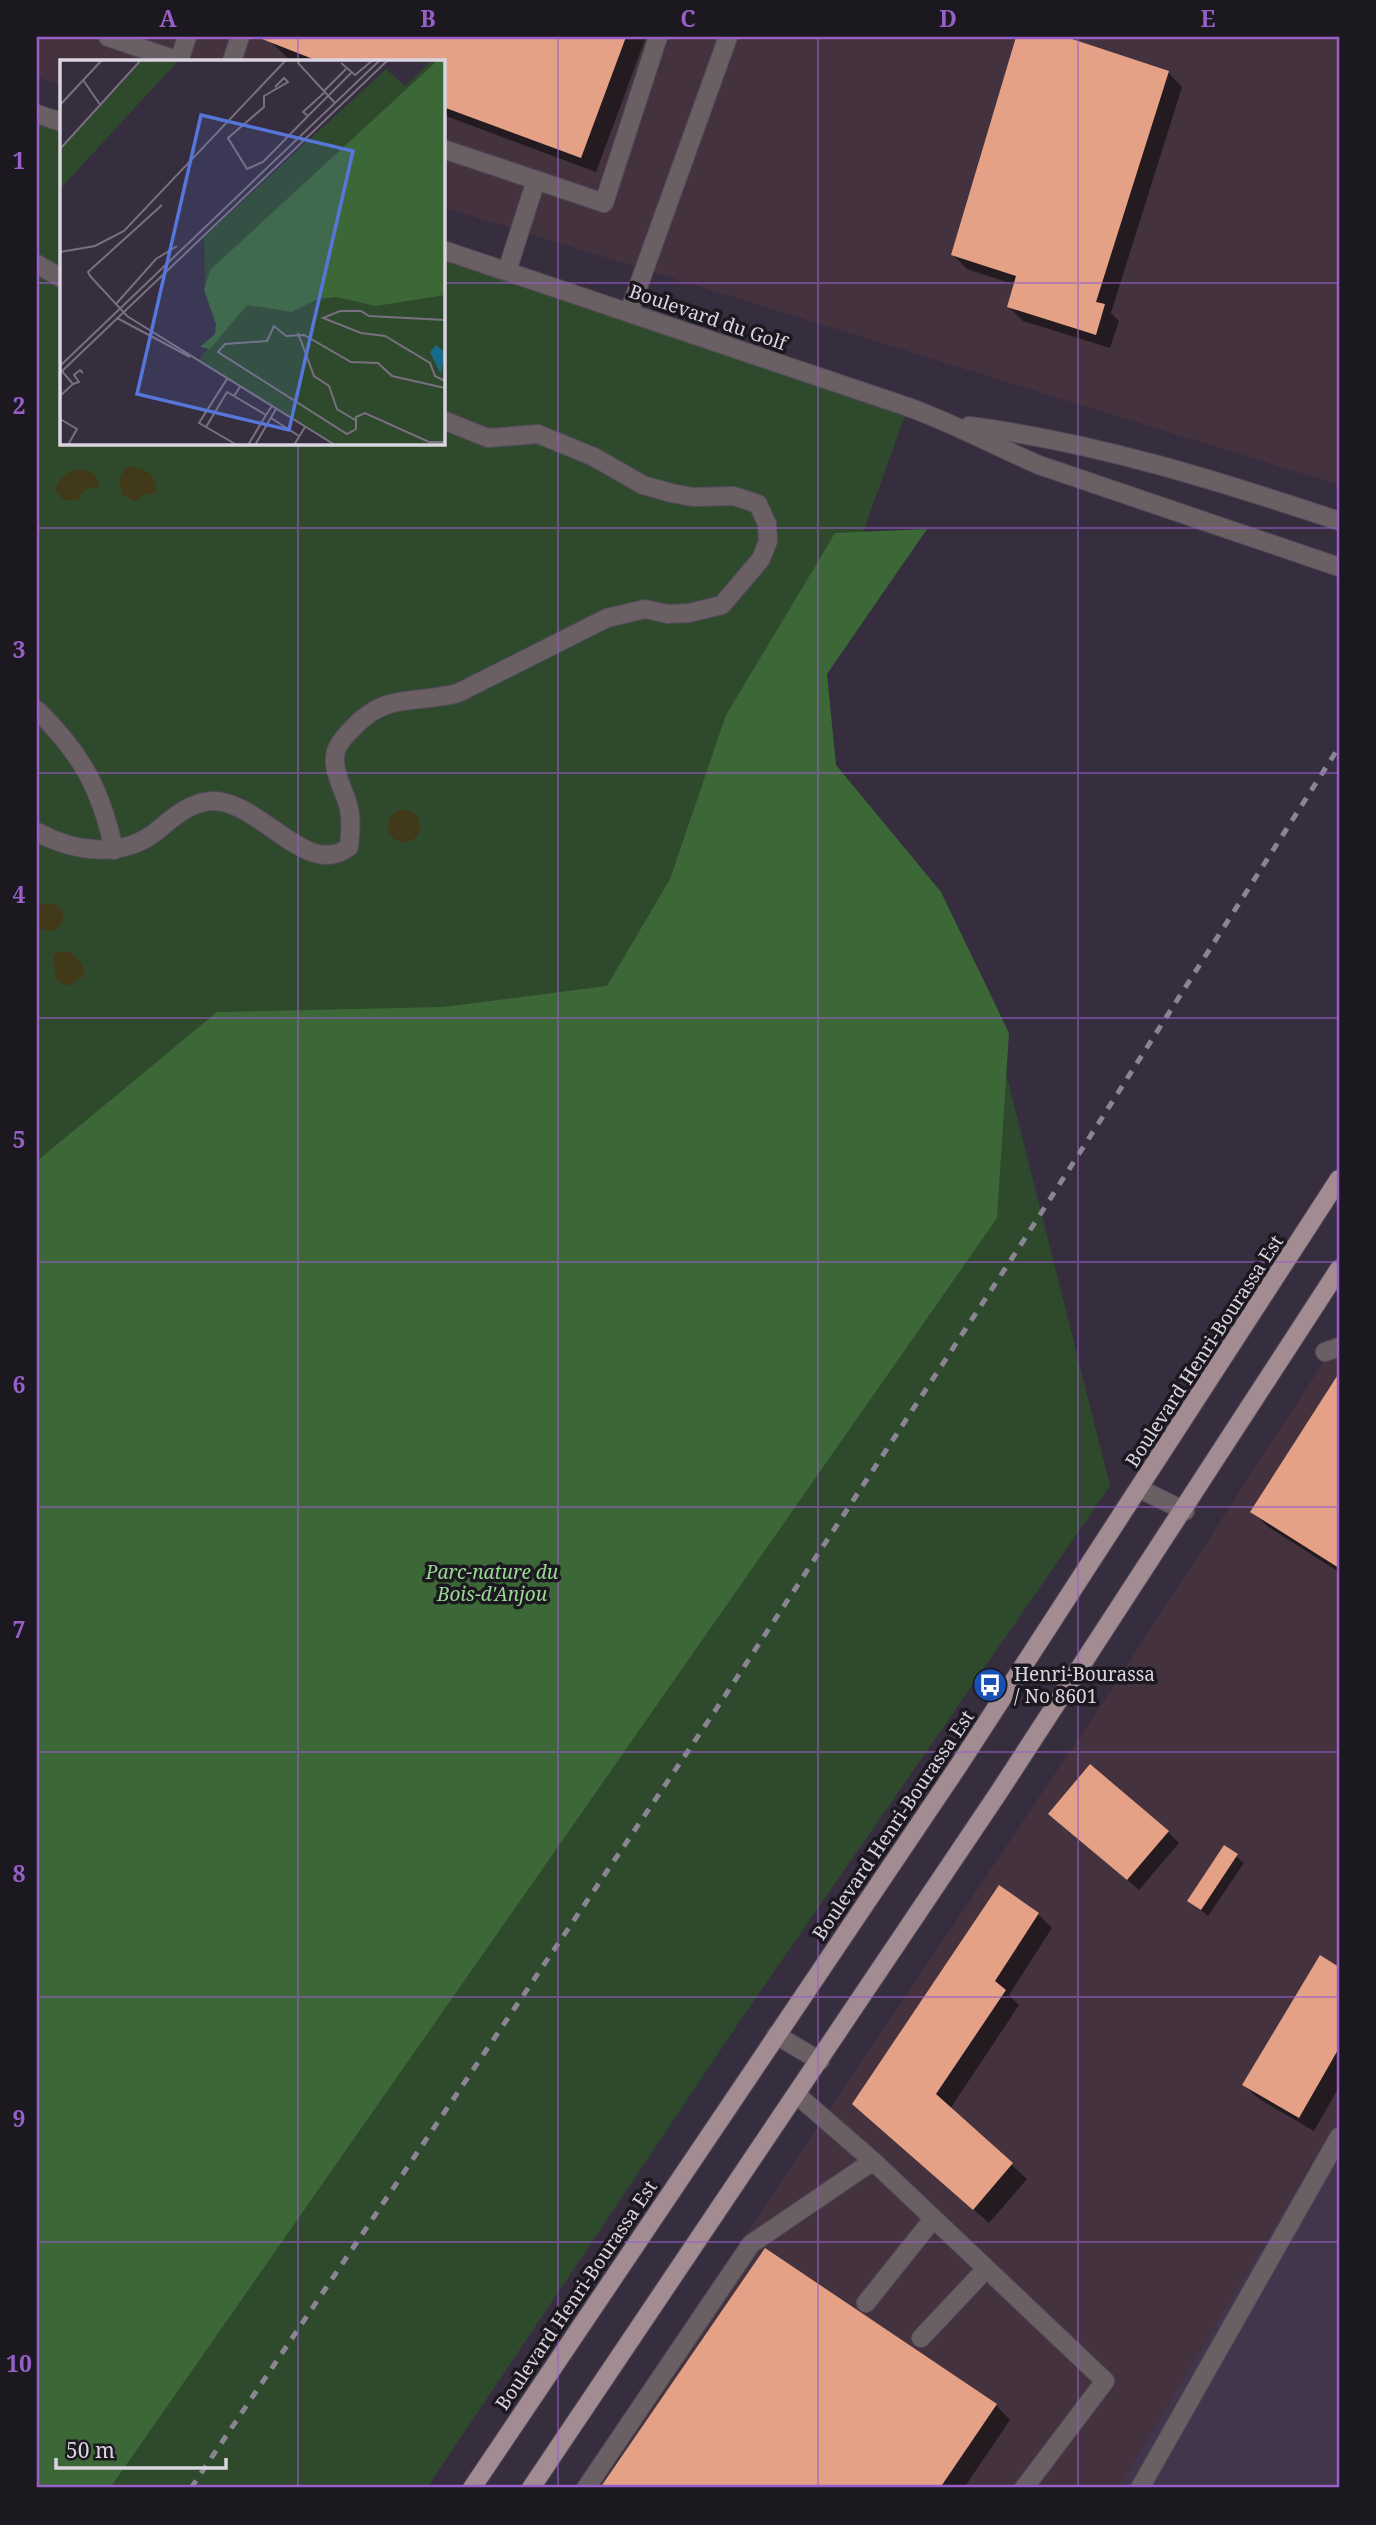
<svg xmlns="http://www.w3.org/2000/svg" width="1376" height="2525" font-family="'Noto Serif',serif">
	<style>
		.built { fill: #42364d }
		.industrial { fill: #44333e }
		.green { fill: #2f492c }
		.forest { fill: #3c6837 }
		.sand { fill: #423919 }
		.shadow { fill: #0007 }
		.building { fill: #e5a185 }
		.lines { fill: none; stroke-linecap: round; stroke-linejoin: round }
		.minor-casing { stroke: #544b5c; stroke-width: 20 }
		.major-casing { stroke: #544b5c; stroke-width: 20 }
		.minor { stroke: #6a5f62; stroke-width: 18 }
		.major { stroke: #a28b91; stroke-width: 18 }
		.rail { stroke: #8b8493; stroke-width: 5; stroke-dasharray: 9 9; stroke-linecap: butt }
		.grid { fill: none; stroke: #985fc9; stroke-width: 2; stroke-opacity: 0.55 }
		.labels { text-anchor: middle; stroke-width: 7; stroke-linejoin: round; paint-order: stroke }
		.street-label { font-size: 19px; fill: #dad5e0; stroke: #1c1820 }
		.park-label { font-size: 19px; font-style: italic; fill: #98da91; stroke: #1c1820 }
		.poi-label { font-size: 19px; fill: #dad5e0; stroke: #1c1820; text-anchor: start }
		.inset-road { fill: none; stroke: #78707f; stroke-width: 2 }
		.view { fill: #5676da; fill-opacity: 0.15; stroke: #5676da; stroke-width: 3.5 }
		.inset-edge { fill: none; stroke: #dad5e0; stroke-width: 3.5 }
		.neatline { fill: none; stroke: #985fc9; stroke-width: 2.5 }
		.grid-label { font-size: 23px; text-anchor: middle; font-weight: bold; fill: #985fc9 }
	</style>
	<rect width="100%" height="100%" fill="#362d3f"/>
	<path class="built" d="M1339 2118V2488H1118Z"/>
	<path class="industrial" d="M37 37H1339V485L443 207V61H61V85L37 77Z
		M1339 1338V2118L1118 2488H576L1113 1687Z"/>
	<path class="green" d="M37 115 61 123V443H443V251L908 407 748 853 991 1013 1110 1486 742 2018 427 2488H37Z"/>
	<path class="forest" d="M927 529 827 674 836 765 941 892 1009 1033 997 1218 110 2488H37V1161L217 1012 443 1007 607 986 670 879 726 715 835 533Z"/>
	<path class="sand" d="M132 466 149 472 156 483 155 494H145L135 501 122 495 119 479 125 469Z
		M78 469C90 470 99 474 99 487L84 490 78 500H64L55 491C57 479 67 472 78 469Z
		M388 826a16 16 0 1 1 32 0a16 16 0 1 1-32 0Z
		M35 917a14 14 0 1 1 28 0a14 14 0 1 1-28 0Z
		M69 951 82 963 84 976 68 986 56 980 53 956 57 952Z"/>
	<path class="shadow" d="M276 37H646L596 172 443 115V61H296L288 58 273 44Z
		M1018 37H1061L1168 72 1182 87 1111 313 1119 321 1110 348 1023 321 1009 307 1016 285 967 269 953 255Z
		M1339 1376V1572L1267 1526 1252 1511Z
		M1061 1824 1168 1832 1179 1843 1139 1890Z
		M1225 1847 1244 1863 1208 1916 1189 1900Z
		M1038 1914 1052 1928 1009 1995 1019 2005 950 2109 1027 2179 989 2223 869 2118Z
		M1321 1958 1339 1969V2087L1314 2131 1259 2099 1244 2085Z
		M765 2251 996 2405 1010 2420 964 2488H603Z"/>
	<path class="building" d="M257 37H626L581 158 443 107V61H318Z
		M1016 37H1066L1169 71 1096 302 1105 304 1096 335 1007 307 1016 276 951 255Z
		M1339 1373V1568L1250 1512Z
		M1090 1764 1169 1831 1127 1880 1048 1814Z
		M1224 1845 1238 1854 1201 1910 1187 1901Z
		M999 1885 1039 1913 995 1981 1006 1990 936 2094 1013 2163 973 2210 852 2104Z
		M1320 1955 1339 1967V2048L1299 2118 1242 2085Z
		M765 2248 997 2404 940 2488H600Z"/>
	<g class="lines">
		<g class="minor-casing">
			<path id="minor" d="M108 37 179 61
				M179 61 187 37
				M232 61 240 37
				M37 114 61 122
				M443 149 536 180 507 271
				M536 180 604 203 658 37
				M443 250 908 407C953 423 995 446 1039 465L1339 567
				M37 264 61 278
				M629 312 728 37
				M969 426C1095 442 1219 481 1339 521
				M37 710C81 753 101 789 114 850
				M37 832C74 852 122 859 157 831 172 818 190 802 212 801 260 800 307 880 349 847 350 834 352 822 349 809 346 793 333 774 335 757 335 747 344 737 351 730 386 691 413 705 458 693L607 618 645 609 668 614 689 613 722 605 761 559 768 541 767 524 758 504 734 496 693 497 671 493 643 485 594 457 538 434 488 438 443 420
				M1325 1352 1339 1347
				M1140 1489 1185 1511
				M776 2035 820 2061
				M797 2095 873 2161
				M866 2303 933 2219
				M921 2338 986 2269
				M586 2488 751 2244 873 2161 1105 2381 1024 2488
				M1140 2488 1339 2137"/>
		</g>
		<g class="major-casing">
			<path id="major" d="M472 2488 959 1765 1339 1179
				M531 2488 999 1792 1339 1269"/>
		</g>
		<use href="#minor" class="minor"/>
		<use href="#major" class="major"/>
		<path class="rail" d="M191 2488 713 1714 1020 1246 1339 747"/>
	</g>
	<path class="grid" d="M298 37V61M558 37V2488M818 37V2488M1078 37V2488M37 283H61M443 283H1339M298 443V2488M37 528H1339M37 773H1339M37 1018H1339M37 1262H1339M37 1507H1339M37 1752H1339M37 1997H1339M37 2242H1339"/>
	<defs>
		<g id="bus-disc" transform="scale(1.75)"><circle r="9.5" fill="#1a4fb4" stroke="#1c1820"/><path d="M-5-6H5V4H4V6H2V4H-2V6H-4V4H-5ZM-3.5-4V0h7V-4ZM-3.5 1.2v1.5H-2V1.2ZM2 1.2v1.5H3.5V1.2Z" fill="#fff"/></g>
	</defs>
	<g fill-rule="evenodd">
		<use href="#bus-disc" x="990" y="1685"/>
	</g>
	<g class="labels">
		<g class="street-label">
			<text transform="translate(708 317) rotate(19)" y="7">Boulevard du Golf</text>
			<text transform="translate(1204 1351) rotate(-57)" y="7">Boulevard Henri-Bourassa Est</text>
			<text transform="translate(893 1825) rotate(-56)" y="7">Boulevard Henri-Bourassa Est</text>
			<text transform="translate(576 2295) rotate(-56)" y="7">Boulevard Henri-Bourassa Est</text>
		</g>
		<g class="park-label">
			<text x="492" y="1579">Parc-nature du<tspan x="492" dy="22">Bois-d'Anjou</tspan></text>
		</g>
		<g class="poi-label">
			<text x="1014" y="1681">Henri-Bourassa<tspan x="1014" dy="22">/ No 8601</tspan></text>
		</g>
	</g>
	<g transform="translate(60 60)">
		<rect width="385" height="385" fill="#362d3f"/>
		<path d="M83 0H119L0 129V90ZM372 0H385V385H275L139 301 168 256 145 232 144 177 326 9 345 26Z" fill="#2f492c"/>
		<path d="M378 0H385V235L316 246 276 237 258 239 231 252 187 245 150 289 140 287 155 274 156 264 144 230 150 210Z" fill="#3c6837"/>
		<path d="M376 285 385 292 381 314 370 292Z" fill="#186a8a"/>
		<path class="inset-road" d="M240 0 238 3 275 43M281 3 295 15 313 0M23 20 41 46M215 27 224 18 228 22 204 36V47L168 78 187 109 203 102 248 56M264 31 286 9M265 32 243 52 248 56 291 13M0 45 42 0M0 89 81 0M102 145 28 212 30 216 67 256 275 385M0 192 35 186 64 171 226 0M56 244 96 199 117 186M57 258 130 297M385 260 309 256 301 251H280L263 258 301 273 325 276 370 303 375 316 385 321M238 273 254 316 269 326 277 349 295 360M0 306 320 0M0 313 328 0M167 319 139 363 177 385M13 324 19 322 14 315 20 310 23 313M180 327 174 336 206 355 212 346M385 328 332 316 318 303 291 302 244 275 226 276 214 266 207 281 165 284 158 292 287 374 296 369V357L305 353 369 382H385M0 336 13 324 1 310M211 358 239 376M0 359 17 369 8 385M146 367 167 332 174 336M188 385 206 355M195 385 216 349M234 385 245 367"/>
		<path class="view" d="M141 55 293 91 229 370 77 334Z"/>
		<rect width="385" height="385" class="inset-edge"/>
	</g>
	<rect width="1376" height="2525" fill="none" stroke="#1c1820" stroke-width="77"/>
	<path d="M56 2458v10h170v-10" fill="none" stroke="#dad5e0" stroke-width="3.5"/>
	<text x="66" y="2458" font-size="21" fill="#dad5e0" stroke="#1c1820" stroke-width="5" paint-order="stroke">50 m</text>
	<rect x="38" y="38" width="1300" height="2448" class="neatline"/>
	<g class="grid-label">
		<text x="168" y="27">A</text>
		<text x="428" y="27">B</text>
		<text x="688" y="27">C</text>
		<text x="948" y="27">D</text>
		<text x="1208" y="27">E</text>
		<text x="19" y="169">1</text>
		<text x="19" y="414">2</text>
		<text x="19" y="658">3</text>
		<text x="19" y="903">4</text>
		<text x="19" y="1148">5</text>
		<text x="19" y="1393">6</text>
		<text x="19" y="1638">7</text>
		<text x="19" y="1882">8</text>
		<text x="19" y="2127">9</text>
		<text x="19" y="2372">10</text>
	</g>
</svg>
